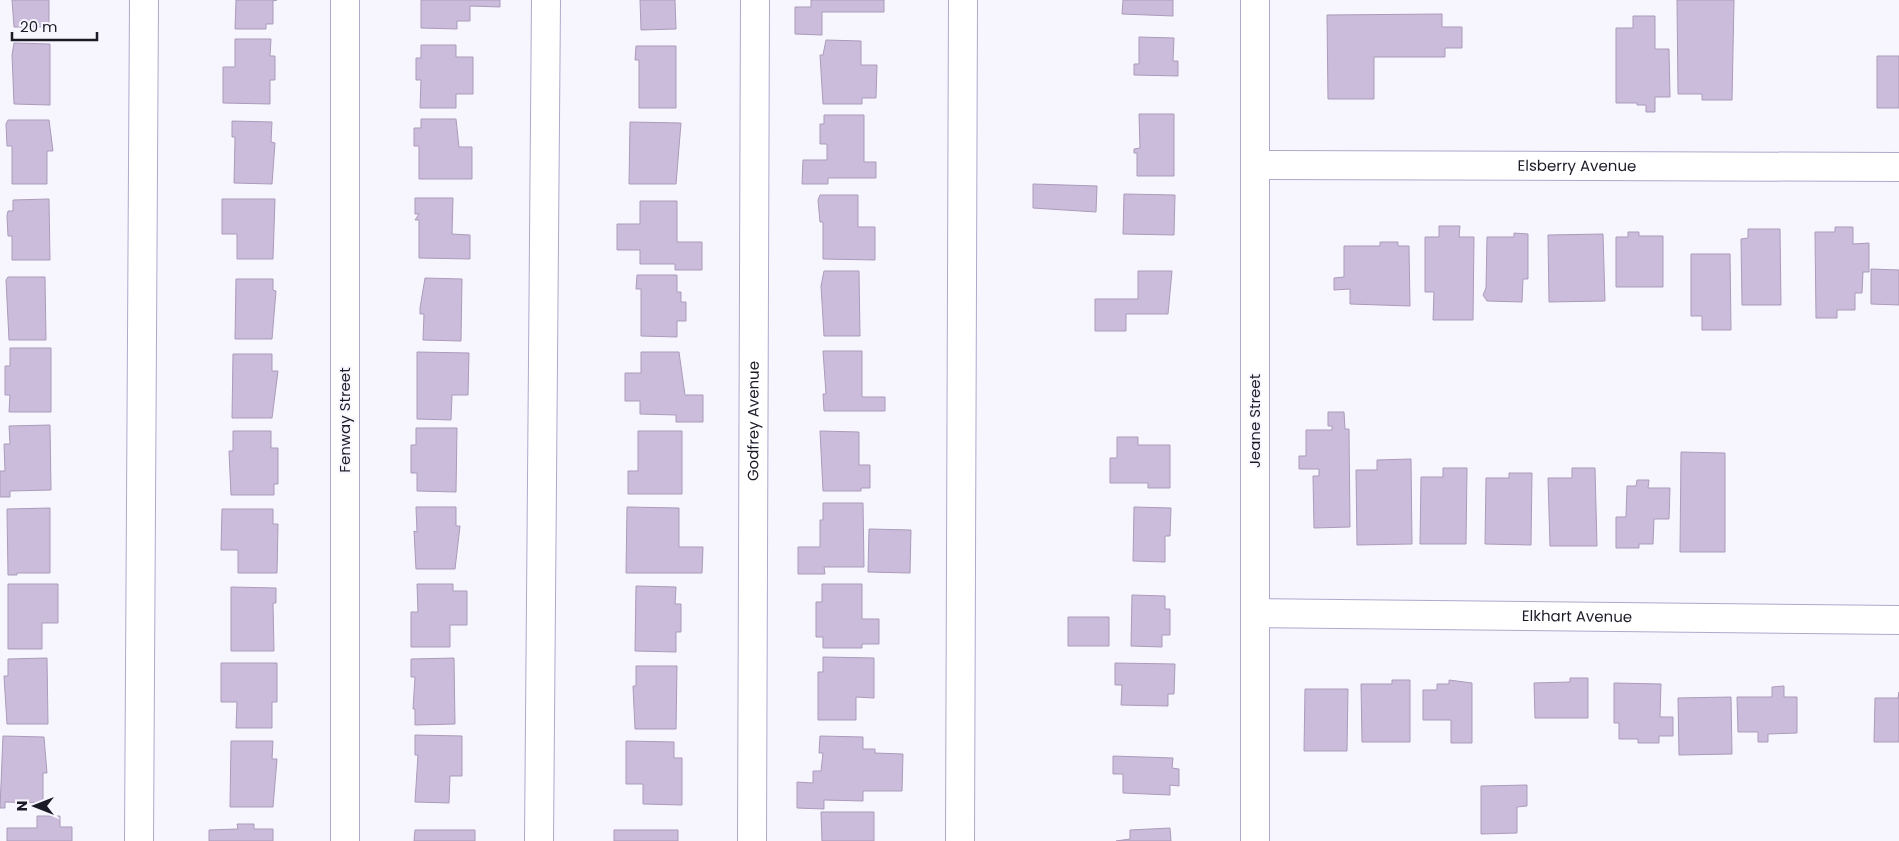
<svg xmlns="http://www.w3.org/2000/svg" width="1899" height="841" font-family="Poppins,sans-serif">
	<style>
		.building { fill: #ccbcdc; stroke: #ab9bbb }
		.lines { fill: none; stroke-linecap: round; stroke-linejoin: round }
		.minor-casing { stroke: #ada9cc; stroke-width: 30 }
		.minor { stroke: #fff; stroke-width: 28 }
		.labels { text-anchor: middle; stroke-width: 4; stroke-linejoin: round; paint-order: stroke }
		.street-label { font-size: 15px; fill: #1c1a27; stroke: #f7f6fe }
	</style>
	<rect width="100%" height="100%" fill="#f7f6fe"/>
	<path class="building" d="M12 0H49V27H14Z
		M236 0H277L273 1V24H266V29H235Z
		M421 0H500V7L470 6V21H457V29L421 28Z
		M640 0H675L676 29 641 30Z
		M811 0H884V12H822V35L795 34V7H811Z
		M1123 0H1173V16L1122 14Z
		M1677 0H1734L1732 100H1702V94H1678Z
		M1442 14V27H1462V48H1445V57H1374V99H1328L1327 15Z
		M1633 16H1655V49H1669L1670 97H1655V112H1646V105H1637V103H1616V28H1633Z
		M1139 37 1174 38 1173 61H1178V76L1134 75V64H1139Z
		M235 39H271L270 56H275V80H270V104L223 103V67H235Z
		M826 40 861 41V65H877L876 98H862V104H823L820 55H823Z
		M14 43 50 44V105L14 104 12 55Z
		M421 45H456V57H473V94H456V108H420L421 80H416V58H421Z
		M636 46H676V108H639V60H635Z
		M1877 56H1899V108H1877Z
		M1139 114H1174V176H1137V153H1134V149L1140 148Z
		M824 115H864V162H876V178H828V184H802L803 160H827V144H820V124H824Z
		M421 119H456L459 147H472V179H419V146H414V128H421Z
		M8 120H49L53 151H47V184H12V146H7L6 124Z
		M232 121 272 122 271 142 275 143 272 184 234 183 235 137H232Z
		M630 122 681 123 676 184H629Z
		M1033 184 1097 186 1096 212 1033 208Z
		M1124 194 1175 195 1174 235 1123 234Z
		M820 195H858V227H875V260L823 259V222H820L818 200Z
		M415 198H453L452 234 470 235V259L419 258V220H415L419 214H415Z
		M49 199 50 260H12V236H8L7 216 8 211H13V200Z
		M222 199H275L273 259H237V234H222Z
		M640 201H677V242H702V270H675V264H640V250H617V224H640Z
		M1439 226H1460L1459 237H1474L1473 320H1433L1434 292H1425V237H1439Z
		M1835 227H1853V244L1869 243V272H1863L1862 293H1855V310H1837V318H1816L1815 232H1835Z
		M1748 229H1780L1781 305H1742L1741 239 1748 238Z
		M1628 232H1639V236H1663V287H1616V237H1628Z
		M1514 233 1528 234V279H1523L1522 302 1487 301 1483 295 1486 288 1487 237H1514Z
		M1603 234 1605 301 1549 302 1548 235Z
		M1380 242H1398V246H1409L1410 306 1350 304V289L1334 290V278L1344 277V246H1380Z
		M1691 254H1730L1731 330H1702V316H1691Z
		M1871 269 1899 270V305L1871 304Z
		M824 271H859L860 336H824L821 286Z
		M1138 271H1172L1168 314H1126V331H1095V299H1138Z
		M637 275H677V292H681V302H686V321H677V337L641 336V289H636Z
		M8 277H45L46 340H9L6 280Z
		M425 278 462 279 461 341 423 340 424 314H420V308Z
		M236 279H273V290L276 291 272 339H235Z
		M10 348H51V412H9L10 395H5V366H10Z
		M823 351H862V397H885V411H824L823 394H826Z
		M417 352 469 353 468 395H452L451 420 417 419Z
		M641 352H679L685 395H703V422H676V415L640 414V401H625V373H641Z
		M233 354H272V371H278L272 418H232Z
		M1328 412H1344L1345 429H1349L1350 527 1314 528 1313 476H1319V469H1299V456H1306V430H1332V426H1328Z
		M50 425 51 490 10 491V497H0V471H5L4 444H10L9 426Z
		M416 428H457L456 492 417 491V473H411V445H416Z
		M233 431H271V448H278V484H274V495H231L229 451H233Z
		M638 431H682V494H628V471H638Z
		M820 431 859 432V465H870V488H861V491H823Z
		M1117 437H1138V445H1170V488H1148V483H1110V458H1117Z
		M1681 452 1725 453V552H1680Z
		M1411 459 1412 544 1357 545 1356 470H1377V460Z
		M1443 468H1467L1466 544H1420L1421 477H1443Z
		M1572 468H1595L1597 546H1550L1548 478H1572Z
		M1509 473H1532L1531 545 1485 544 1486 478H1509Z
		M1637 480H1649L1648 488H1670L1669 519H1654L1653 544H1639V548H1616V517H1626L1627 486H1636Z
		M823 503H863L864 567H824L825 574H798V547H820V520H823Z
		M416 507H456V526H460L455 569H416L414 531 417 532Z
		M627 507 679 508V547H703L702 573H626Z
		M1134 507 1171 508 1170 536H1165V562L1133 561Z
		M50 508V573H17V575H8L7 509Z
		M222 509H273V524H278L277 573H238V550H221Z
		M869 529 911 530 910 573 868 572Z
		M8 584H58V623H42V649H8Z
		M417 584H453V591H467V625H450V647H411V612H418Z
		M822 584H862V619H879V644H862V648H823V637H816V602H822Z
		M636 586 676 587 675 604H681V632H676V652L635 651Z
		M231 587 276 588V603H273L274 651H231Z
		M1132 595 1165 596V609H1170V635H1162V647L1131 646Z
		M1068 617H1109V646H1068Z
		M823 657 874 658V698L856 697V720H818V672H823Z
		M47 658 48 724H7L4 676H8V659Z
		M454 658 455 724 415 725V709H413L415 677H411V659Z
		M221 663H277V702H272V728H236L237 702H221Z
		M1115 663 1175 664 1174 694H1168V706L1121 705 1122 685H1115Z
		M636 666H677L676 729H635L633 686H636Z
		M1570 678H1588V718H1535L1534 683 1570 682Z
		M1392 680H1410V742H1362L1361 684H1392Z
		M1449 680 1472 683V743H1451V720H1423V690H1437V684H1449Z
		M1614 683 1661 684 1660 717H1673V736H1659V743H1638V739H1619V723H1614Z
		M1784 686V697H1797V733L1768 734V742H1758V732H1738L1737 697H1772V687Z
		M1305 689H1348L1347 751H1304Z
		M1899 692V742H1874L1875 698H1898Z
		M1731 697 1732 754 1679 755 1678 698Z
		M415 735 462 736V776H450L449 803 415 802 418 755H415Z
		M3 736 44 737 47 773H43V803L5 802V808H0Z
		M820 736 863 737V749H875V753L903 754 902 791H863V801L824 800V809L797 808V782L813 783V771H821L823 753H819Z
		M231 741H273L272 759H277L273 807H230Z
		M626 741 674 742V758H682V805L643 804V784H626Z
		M1113 756 1173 758 1172 768 1179 769V786L1170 785V795L1123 793V774H1113Z
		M1527 785V806L1517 807V833L1481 834V786Z
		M821 812H874V841H822Z
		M37 816H60V827H72V841H7V828H37Z
		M237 824H254V829H273V841H209V830L238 829Z
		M1170 828 1171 841H1116L1130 839V830Z
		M415 830H475V841H414Z
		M614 830H678V841H614Z"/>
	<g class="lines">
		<g class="minor-casing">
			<g id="minor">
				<path d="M345 0V841"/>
				<path d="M1255 0V841"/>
				<path id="s1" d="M1255 165 1899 167"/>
				<path id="s2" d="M1255 613 1899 620"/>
				<path d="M139 841 144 0"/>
				<path d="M539 841 546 0"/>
				<path id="s3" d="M752 841 755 0"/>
				<path d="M960 841 963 0"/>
			</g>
		</g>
		<use href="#minor" class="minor"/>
	</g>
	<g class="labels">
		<g class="street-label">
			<text dy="5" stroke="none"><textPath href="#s1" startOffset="322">Elsberry Avenue</textPath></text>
			<text transform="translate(345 420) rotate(-90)" y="5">Fenway Street</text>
			<text dy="5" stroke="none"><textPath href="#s3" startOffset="420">Godfrey Avenue</textPath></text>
			<text transform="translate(1255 421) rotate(-90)" y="5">Jeane Street</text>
			<text dy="5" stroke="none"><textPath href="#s2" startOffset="322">Elkhart Avenue</textPath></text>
		</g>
	</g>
	<g transform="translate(35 806) rotate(270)" stroke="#f7f6fe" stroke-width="4" paint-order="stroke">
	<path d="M0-4L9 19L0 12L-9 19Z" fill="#1c1a27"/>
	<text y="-8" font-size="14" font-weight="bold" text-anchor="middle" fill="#1c1a27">N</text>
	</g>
	<path d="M12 32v8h85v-8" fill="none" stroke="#1c1a27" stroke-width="2.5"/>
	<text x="20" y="32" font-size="15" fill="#1c1a27" stroke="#f7f6fe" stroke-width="4" paint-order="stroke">20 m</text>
</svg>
